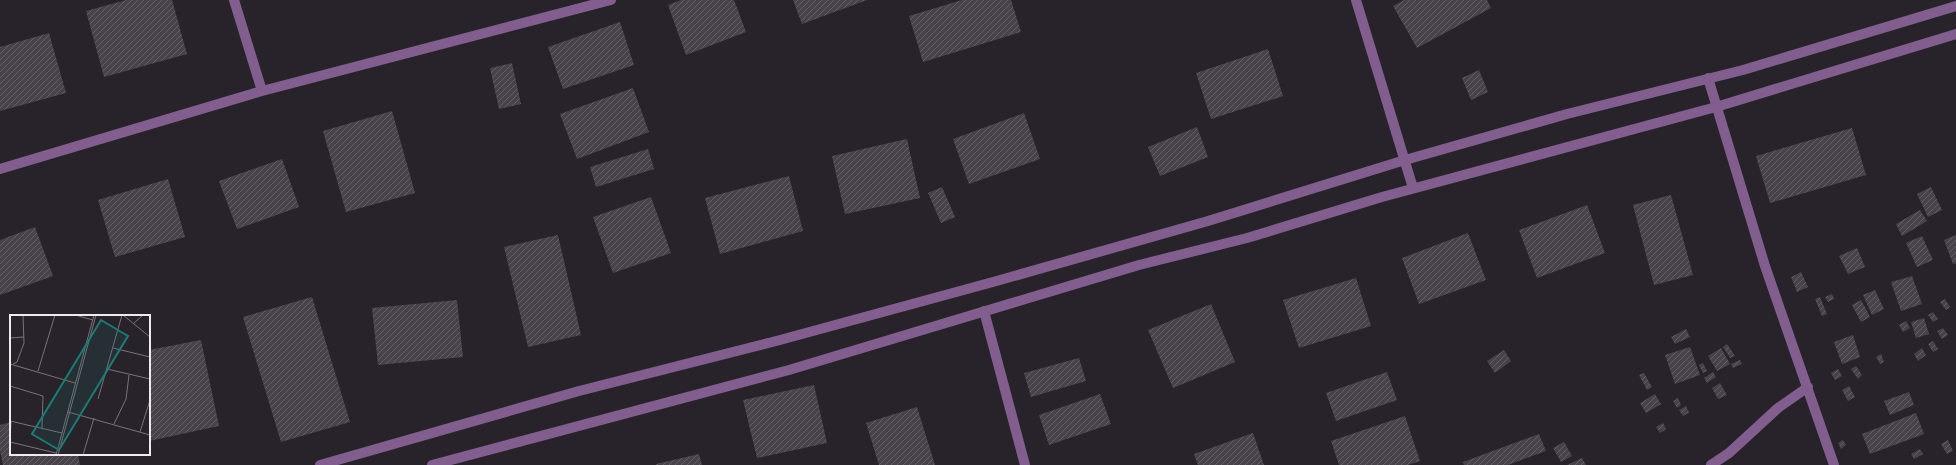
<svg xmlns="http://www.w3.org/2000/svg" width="1956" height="465" font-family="'Asap Condensed',sans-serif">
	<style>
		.building { fill: url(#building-hatch) }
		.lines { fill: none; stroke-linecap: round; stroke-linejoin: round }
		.street { stroke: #815e8e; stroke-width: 10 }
		.inset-road { fill: none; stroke: #777379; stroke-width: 1 }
		.view { fill: #1a7c74; fill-opacity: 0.15; stroke: #1a7c74; stroke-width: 2 }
		.inset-edge { fill: none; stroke: #eeeaef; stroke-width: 2 }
	</style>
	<defs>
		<pattern id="building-hatch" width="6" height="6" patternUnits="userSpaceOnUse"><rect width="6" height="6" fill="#48434a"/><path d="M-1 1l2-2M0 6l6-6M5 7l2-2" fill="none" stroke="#635e64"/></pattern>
	</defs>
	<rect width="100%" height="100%" fill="#28232a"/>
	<path class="building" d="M126 0H172L187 54 104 77 86 11Z
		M681 0H734L746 32 686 55 668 5Z
		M793 0H867L802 24Z
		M962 0H1011L1021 32 923 62 909 16Z
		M1404 0H1487L1491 8 1417 48 1393 6Z
		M620 22 634 65 563 89 548 47Z
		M49 33 66 93 0 111V47Z
		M1268 49 1283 96 1211 119 1196 73Z
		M512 63 521 104 499 109 490 68Z
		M1479 70 1488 92 1471 100 1462 78Z
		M633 88 649 132 577 159 560 114Z
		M392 111 415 193 346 212 323 131Z
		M1024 113 1040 159 969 184 953 139Z
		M1197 127 1208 157 1160 176 1148 147Z
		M1852 128 1866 175 1770 203 1756 156Z
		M907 139 920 198 845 214 832 156Z
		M648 149 654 169 596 187 590 167Z
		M282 159 299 207 237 229 219 181Z
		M789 176 803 231 720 254 705 198Z
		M168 179 185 237 115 257 98 200Z
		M942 187 955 217 941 223 928 193Z
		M1931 187 1942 210 1928 217 1917 194Z
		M1671 195 1693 275 1654 285 1633 205Z
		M651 197 671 253 613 273 593 217Z
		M1587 205 1605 253 1537 278 1519 230Z
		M1920 210 1927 221 1902 236 1896 224Z
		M35 227 53 276 0 295V240Z
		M1468 233 1486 280 1419 304 1402 258Z
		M558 235 581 335 528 347 504 247Z
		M1956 235V263L1953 264 1944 240Z
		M1922 236 1933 260 1917 267 1906 243Z
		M1857 248 1865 267 1848 274 1839 256Z
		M1801 272 1808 287 1797 292 1791 277Z
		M1912 276 1922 304 1901 311 1891 282Z
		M1356 278 1371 326 1299 348 1283 300Z
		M1875 290 1884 309 1872 315 1863 295Z
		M1832 294 1834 299 1828 302 1825 297Z
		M312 297 350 422 281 442 243 317Z
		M1820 297 1827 314 1822 316 1815 299Z
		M1945 299 1950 307 1946 310 1940 302Z
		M457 300 463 357 378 365 372 308Z
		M1861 300 1870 317 1861 322 1852 305Z
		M1211 304 1235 362 1173 388 1148 330Z
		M1933 312 1938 319 1933 322 1928 315Z
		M1924 318 1929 334 1916 338 1911 322Z
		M1906 321 1910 328 1903 332 1899 325Z
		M1943 328 1948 335 1942 339 1937 331Z
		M1686 329 1690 337 1675 344 1671 337Z
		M1853 335 1860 357 1842 364 1834 342Z
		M201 340 219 426 149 441V350Z
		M1933 341 1938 349 1933 352 1928 344Z
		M1727 344 1735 356 1730 358 1723 347Z
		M1690 347 1700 375 1675 384 1665 355Z
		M1721 348 1730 364 1717 371 1708 356Z
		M1922 348 1926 355 1918 361 1914 354Z
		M1504 350 1511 361 1495 373 1487 361Z
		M1881 354 1884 362 1880 364 1876 357Z
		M1079 358 1086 381 1031 397 1024 373Z
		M1740 360 1742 364 1733 368 1731 364Z
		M1703 363 1707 371 1703 373 1699 365Z
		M1856 366 1862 375 1858 379 1851 369Z
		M1838 369 1842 376 1835 380 1831 373Z
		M1387 372 1397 400 1336 421 1326 393Z
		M1713 372 1716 377 1707 383 1704 378Z
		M1644 373 1652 387 1647 390 1639 375Z
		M1720 383 1727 395 1718 399 1712 388Z
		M814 385 827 443 757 458 743 400Z
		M1849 386 1855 397 1848 401 1842 390Z
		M1909 392 1914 405 1890 415 1884 401Z
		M1100 394 1111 424 1049 445 1039 415Z
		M1655 394 1661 404 1646 413 1640 403Z
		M1678 398 1681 405 1677 408 1673 401Z
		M1686 406 1689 413 1683 416 1679 410Z
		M917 407 935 465H879L866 423Z
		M1916 413 1924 434 1870 454 1862 434Z
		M1405 416 1420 461 1408 465H1339L1331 441Z
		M11 422V454H78L80 465H3L0 451V425Z
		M1663 423 1666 429 1660 433 1656 427Z
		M1253 433 1264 465H1198L1194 454Z
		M1539 434 1546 451 1508 465H1464L1463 462Z
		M1843 440 1846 445 1841 449 1838 443Z
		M1948 440 1953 451 1947 454 1941 444Z
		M1564 442 1572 456 1561 462 1553 448Z
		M1920 449 1923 454 1914 459 1911 454Z
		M699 454 702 465H656V464Z
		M1582 458 1586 465H1567Z"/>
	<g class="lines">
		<path class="street" d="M234 0 262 91
			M1356 0 1413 188
			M1708 78 1765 266 1834 465
			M0 169 262 91 611 0
			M984 311 1025 465
			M320 465 579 391 780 340 993 282 1208 221 1405 160 1567 114 1743 70 1956 6
			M432 465 789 370 1139 265 1247 238 1382 197 1716 107 1956 34
			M1711 465 1729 453 1778 408 1808 387"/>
	</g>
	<g transform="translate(10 315)">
		<rect width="140" height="140" fill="#28232a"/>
		<path class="inset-road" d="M65 0 83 5M113 0 140 22M123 9 133 0M0 23 14 22M103 33 140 42M0 49 65 68M3 49 7 47 14 28 13 0M97 54 140 64M28 56 45 0M0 71 33 81 32 113M88 84 112 0M58 97 140 120M0 106 52 118M104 109 116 84 119 60M130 117 140 85M0 126 1 106M0 127 46 138M46 140 84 0M48 140 86 0M73 140 84 103"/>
		<path class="view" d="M91 5 118 21 49 135 22 119Z"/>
		<rect width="140" height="140" class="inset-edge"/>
	</g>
</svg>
